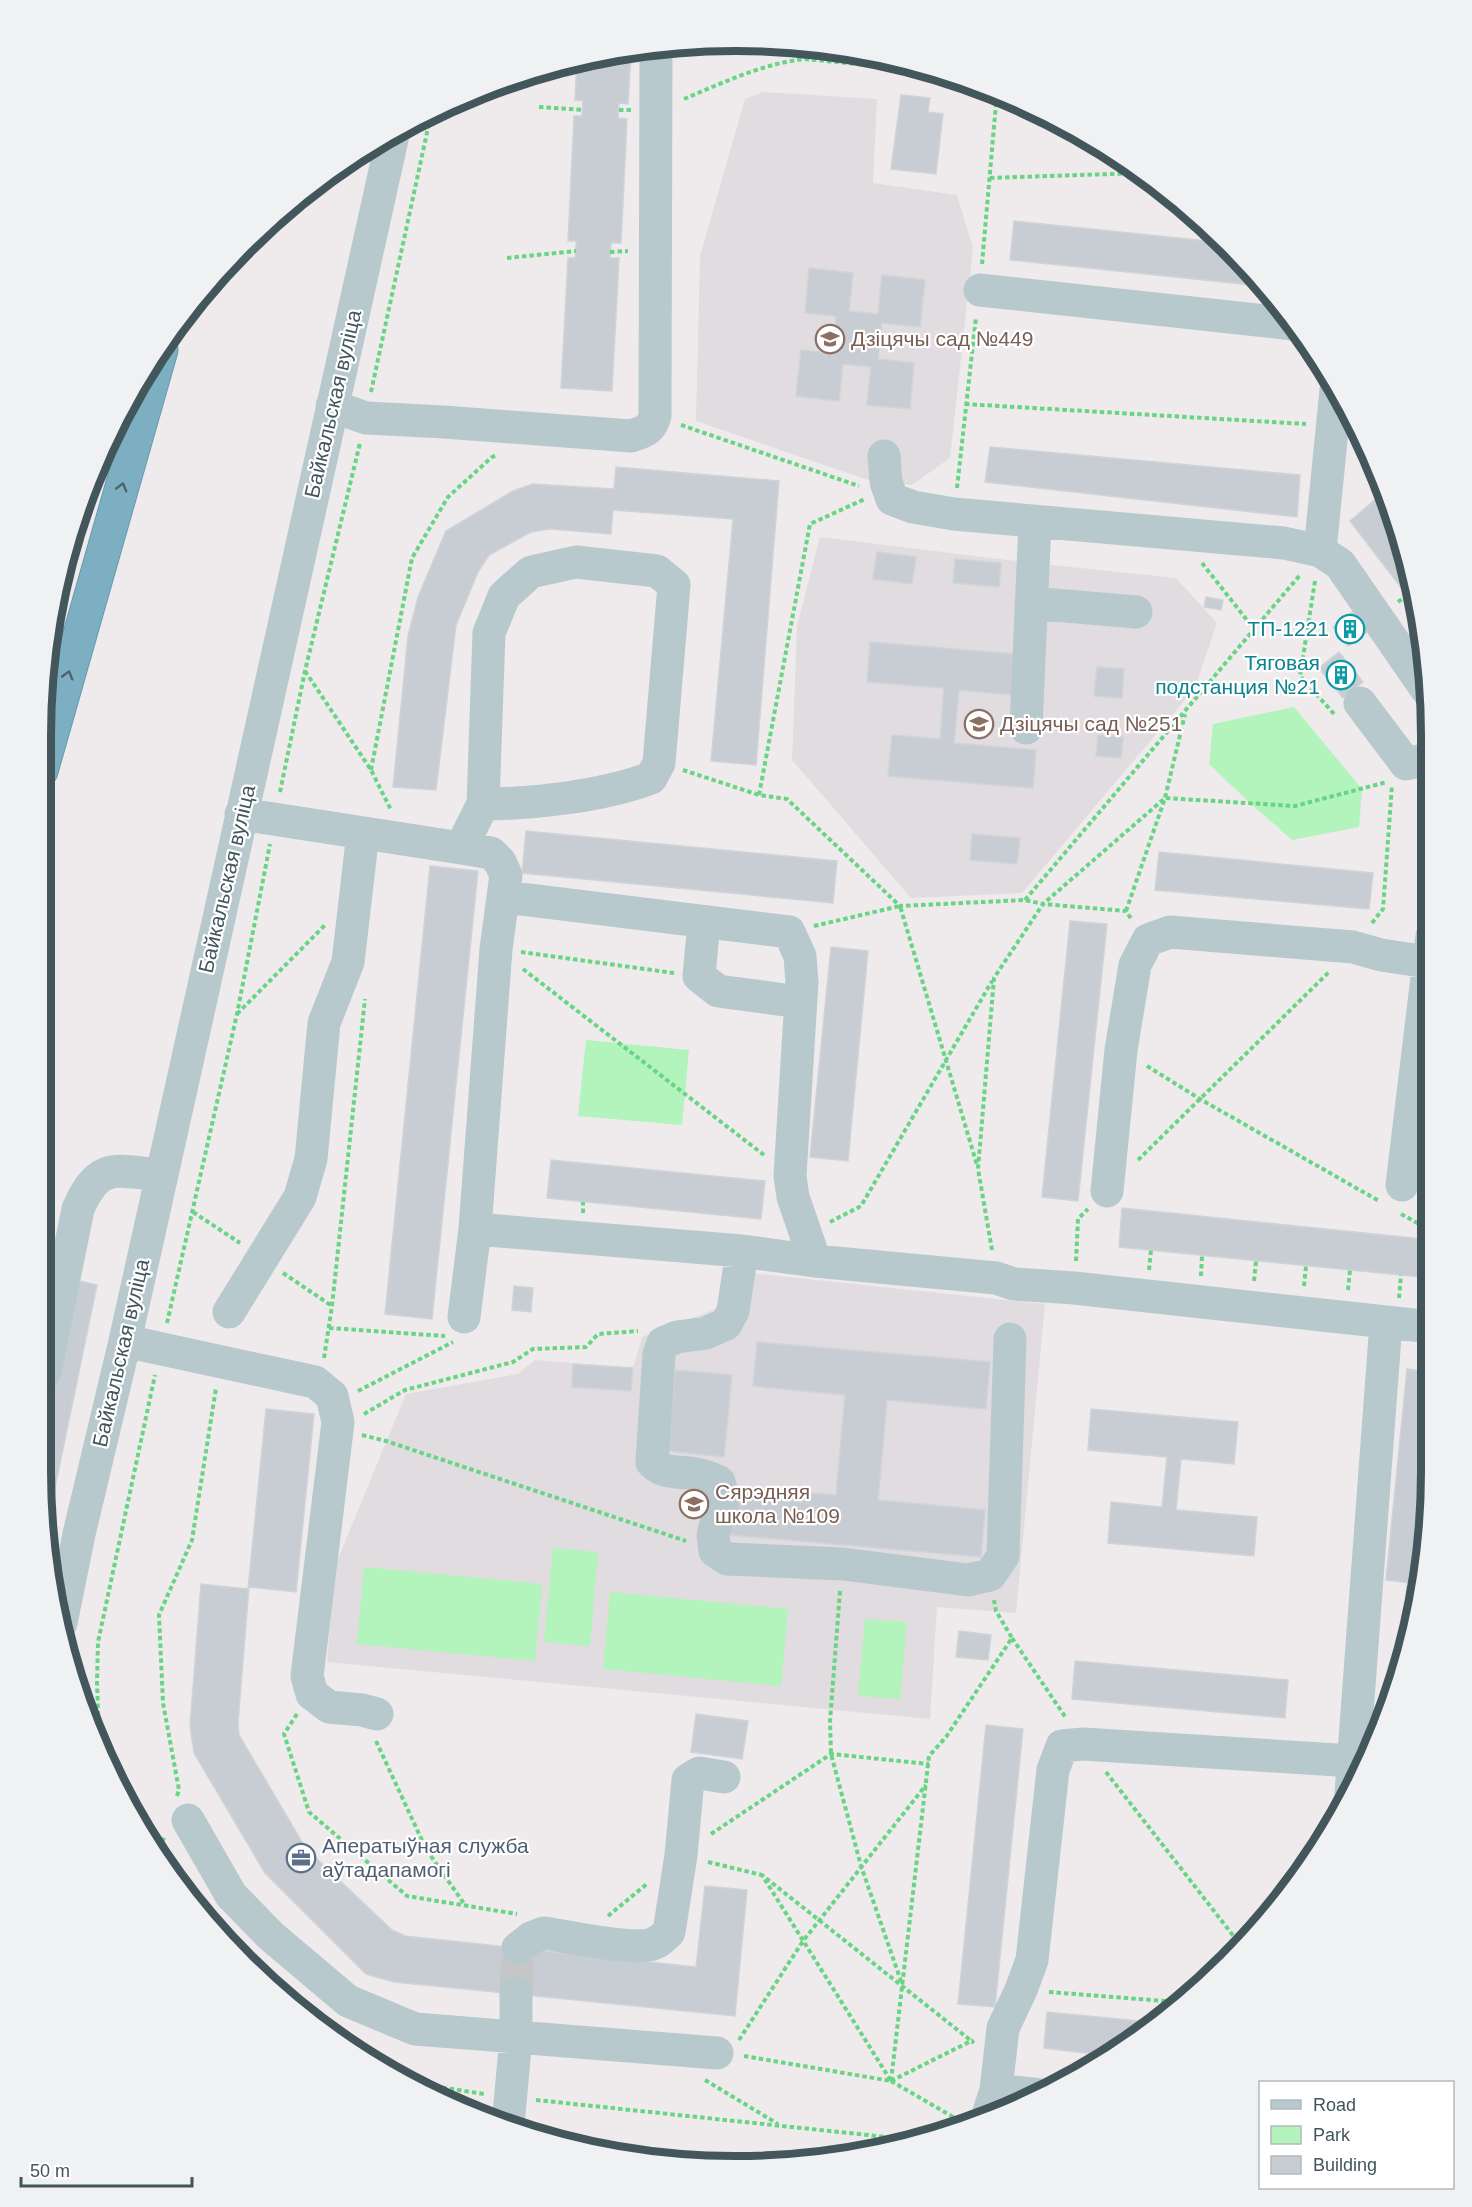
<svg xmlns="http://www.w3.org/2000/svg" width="1472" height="2207" font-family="Helvetica,sans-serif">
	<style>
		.education { fill: #e0dcdf }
		.green { fill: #b3f3bc }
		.building { fill: #c7cdd2; stroke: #cfd4d9; stroke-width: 1.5 }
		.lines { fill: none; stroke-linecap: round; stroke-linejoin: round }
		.minor-tunnel { stroke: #c4c6c8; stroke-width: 33; stroke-dasharray: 33 16; stroke-linecap: butt }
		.highway-casing { stroke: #689aad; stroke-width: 35 }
		.path { stroke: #68d584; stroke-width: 4; stroke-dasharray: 4.5 3; stroke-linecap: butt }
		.minor { stroke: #b8c9ce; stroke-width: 33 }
		.highway { stroke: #7dafc2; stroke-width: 33 }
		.oneway { stroke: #4b636a }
		.labels { text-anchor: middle; stroke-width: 4.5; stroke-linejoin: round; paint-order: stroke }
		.education-label { font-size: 21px; fill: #785e54; stroke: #fff; text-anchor: start }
		.street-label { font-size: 21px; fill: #42565b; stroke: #fff }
		.culture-label { font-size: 21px; fill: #0d838f; stroke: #fff; text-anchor: end }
		.service-label { font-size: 21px; fill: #4e5e75; stroke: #fff; text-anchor: start }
		.rim { fill: none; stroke: #42565b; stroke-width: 8 }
	</style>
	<rect width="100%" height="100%" fill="#efebec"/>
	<path class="education" d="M763 92 877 99 873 183 957 195 973 248 950 458 912 485 868 480 696 421 700 256 745 99Z
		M820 537 1033 563 1176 578 1217 623 1195 688 1022 893 911 898 792 760 797 626Z
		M740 1272 1045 1304 1016 1613 937 1607 930 1719 327 1662 335 1566 406 1394 518 1374 535 1360 633 1368 642 1337 719 1308Z"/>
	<path class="green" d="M1294 707 1362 789 1359 827 1292 840 1250 803 1209 764 1213 724Z
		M586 1040 689 1050 682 1125 578 1116Z
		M553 1548 598 1552 590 1646 544 1642Z
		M364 1567 542 1584 535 1661 357 1644Z
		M610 1592 788 1609 781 1686 603 1669Z
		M865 1619 907 1622 900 1699 858 1696Z"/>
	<path class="building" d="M631 51 628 104 619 103 618 118 627 119 621 243H611L610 258H619L612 391 561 388 568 258H575L576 251V241H568L574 116H582L583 101 575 100 577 61 600 54Z
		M901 95 930 98 928 112 943 114 936 174 891 169Z
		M1014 221 1227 243 1262 286 1010 260Z
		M809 268 853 273 849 311 878 314 882 275 925 280 920 327 882 323 878 359 914 363 910 409 867 405 871 367 843 364 839 401 796 396 801 350 832 353 836 316 805 313Z
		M990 447 1300 475 1297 517 985 482Z
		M616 467 779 481 756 765 711 761 733 519 613 510 611 534 550 529 531 532 489 555 478 572 456 625 436 790 393 787 408 636 418 597 446 531 513 491 533 484 614 489Z
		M1384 492 1418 600 1419 611 1350 521Z
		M877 552 916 557 912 584 873 579Z
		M955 559 1001 563 999 587 953 583Z
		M1206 597 1223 600 1221 610 1204 607Z
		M1352 612 1367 632 1348 646 1333 627Z
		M870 642 1015 654 1012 695 959 690 954 743 1036 750 1033 788 888 776 892 735 940 739 944 688 867 682Z
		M1339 652 1363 682 1343 698 1319 668Z
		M1097 667 1124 669 1122 698 1094 696Z
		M1098 735 1123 737 1121 758 1096 756Z
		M526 831 837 861 833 903 522 873Z
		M972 834 1020 838 1017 864 970 860Z
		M1159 852 1373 873 1369 909 1155 890Z
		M430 866 478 871 432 1319 385 1314Z
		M1070 921 1107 924 1078 1201 1042 1197Z
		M831 947 868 951 848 1161 810 1157Z
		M551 1160 765 1181 761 1219 547 1198Z
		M1122 1208 1432 1240 1431 1278 1119 1247Z
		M44 1246 57 1249 45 1309Z
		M75 1280 97 1285 51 1507 46 1506 45 1419Z
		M514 1286 533 1288 531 1312 512 1310Z
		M757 1342 990 1362 986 1409 887 1400 878 1500 985 1510 981 1557 730 1535 734 1487 836 1495 845 1395 753 1386Z
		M573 1364 633 1368 631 1391 572 1387Z
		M1407 1369 1432 1372V1471L1420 1584 1386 1580Z
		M675 1370 732 1375 724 1457 668 1451Z
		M266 1409 314 1414 296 1592 249 1587 238 1723 239 1735 302 1842 314 1856 392 1930 405 1936 696 1967 705 1886 747 1890 735 2016 394 1982 366 1974 265 1873 194 1753 190 1726 201 1584 248 1589Z
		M1091 1409 1238 1422 1234 1464 1181 1459 1176 1510 1257 1517 1254 1556 1108 1543 1111 1502 1162 1507 1167 1457 1088 1450Z
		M1407 1586 1420 1587 1418 1606 1400 1661Z
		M959 1631 991 1635 988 1660 956 1657Z
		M1075 1661 1288 1680 1285 1718 1072 1699Z
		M696 1714 748 1721 742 1759 691 1752Z
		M986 1725 1023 1729 995 2007 958 2004Z
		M1047 2012 1150 2022 1107 2055 1077 2052 1044 2048Z"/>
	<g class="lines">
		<path class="minor-tunnel" d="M516 1993 518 1948"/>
		<g class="highway-casing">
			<path id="highway" d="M41 771 161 350"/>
		</g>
		<path class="path" d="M805 59V47
			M684 99C722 83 764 63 805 59L928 71
			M539 107 583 110
			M619 110H631
			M990 178 1141 173
			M610 252 628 251
			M507 258 576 251
			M982 264 997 92
			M371 392 431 114
			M965 404 1306 424
			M681 425 859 486
			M957 488 976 317
			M1202 563 1254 629
			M1315 581 1300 676 1335 715
			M1398 602 1407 595
			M305 671 371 770 391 810
			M371 770 412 558 448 497 492 457 498 455
			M683 770 759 795 787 799 900 906 1025 900 1043 904 1165 798 1295 806 1387 782
			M280 792 305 671 360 443
			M759 795 810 524 865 499
			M1025 900 1300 575
			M1126 911 1165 798 1185 714
			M1372 923 1383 909 1392 785
			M814 926 900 906 977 1165
			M521 952 674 973
			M523 969 764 1155
			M237 1014 325 925
			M1147 1066 1200 1099 1379 1201
			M1138 1160 1329 972
			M193 1212 240 1243
			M583 1213V1202
			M1401 1214 1432 1231
			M44 1215 49 1205
			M830 1222 861 1206 992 981
			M992 1250 978 1169 994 978 1043 904 1126 911 1132 920
			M1076 1261 1078 1219 1088 1209
			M1149 1270 1151 1250
			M283 1273 332 1306
			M1201 1276 1202 1255
			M1254 1281 1256 1261
			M1304 1286 1306 1266
			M1348 1290 1350 1270
			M1399 1298 1401 1275
			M167 1323 237 1014 270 844
			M329 1328 445 1336
			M324 1358 332 1306 365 999
			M358 1391 453 1342
			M364 1414 405 1390 513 1362 533 1349 586 1347 598 1334 638 1331
			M362 1435 386 1441 686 1541
			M840 1591 830 1721 831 1754 861 1866 902 1984
			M1012 1638 1066 1718
			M297 1714 284 1734 309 1812 407 1896 517 1914
			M99 1738 97 1683 98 1642 155 1375
			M376 1741 426 1849 465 1905
			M1106 1772 1242 1947
			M177 1796 179 1790 163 1703 159 1615 192 1540 216 1388
			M711 1834 831 1754 929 1764
			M157 1856 165 1835
			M708 1862 762 1875
			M608 1916 648 1883
			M221 1935H232
			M264 1980 266 1966
			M1049 1992 1177 2002
			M739 2040 803 1941 926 1785
			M744 2056 891 2081 762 1875 974 2043
			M705 2080 778 2124
			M891 2081 929 1756 946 1737 1012 1638 996 1611 994 1600
			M891 2081 973 2040
			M891 2081 960 2121
			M420 2084 484 2094
			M536 2100 915 2140"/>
		<path class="minor" d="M980 290 1293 324
			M332 406 366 418 444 422 631 436C644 432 651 430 655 416L656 48
			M884 456 886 482 892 499 913 507 954 514 1284 543 1320 551 1340 564 1427 690
			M1320 551 1336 390
			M1031 603 1136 612
			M1360 703 1406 764 1432 758
			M1026 728 1035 522
			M241 814 461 848 491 853 500 862 506 875 496 949 475 1229 464 1317
			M461 848 483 804 489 633 504 596 531 572 576 562 657 571 674 585 659 763 651 778C603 796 534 804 483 804
			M504 897 789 932 800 956 802 983 790 1176 793 1197 815 1261
			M704 922 699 976 718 991 800 1002
			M1402 1185 1432 936
			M1107 1191 1121 1050 1135 965 1148 940 1170 932 1353 947 1381 955 1428 962
			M475 1229 742 1251 815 1261 996 1278 1014 1284 1074 1288 1432 1327
			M742 1251 733 1311 726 1324 706 1333 677 1337 663 1343 659 1354 652 1462C665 1476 683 1470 700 1475 706 1476 713 1479 719 1482L723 1497 713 1535 715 1551 727 1559 843 1564 968 1580 990 1575 1003 1556 1010 1339
			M229 1312 300 1197 311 1159 324 1023 348 962 363 833
			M125 1341 315 1382 332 1396 338 1422 307 1676 312 1694 329 1707 362 1710 377 1714
			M45 1372 78 1209C99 1161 115 1171 160 1175
			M61 1623 79 1534 125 1341 393 135
			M1351 1793 1386 1323
			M188 1820 231 1895 271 1936 348 2001 415 2029 717 2053
			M518 1948 531 1938 544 1933C571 1937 624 1949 649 1945 658 1943 663 1938 669 1932L681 1855 688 1780 699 1773 724 1777
			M996 2090 1003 2028 1021 1990 1032 1960 1053 1770 1062 1746 1083 1744 1353 1761
			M987 2118 996 2090 1041 2095
			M508 2125 516 2038V1993"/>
		<use href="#highway" class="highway"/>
	</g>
	<defs><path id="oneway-chevron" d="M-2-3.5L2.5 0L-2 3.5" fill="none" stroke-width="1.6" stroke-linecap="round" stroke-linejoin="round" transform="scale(1.5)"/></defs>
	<g class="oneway">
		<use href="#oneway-chevron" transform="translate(122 487) rotate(-74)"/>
		<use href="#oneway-chevron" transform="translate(68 675) rotate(-74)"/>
	</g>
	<defs>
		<g id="school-ring" transform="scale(1.5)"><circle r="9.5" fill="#fff" stroke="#8d6e63" stroke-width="1.5"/><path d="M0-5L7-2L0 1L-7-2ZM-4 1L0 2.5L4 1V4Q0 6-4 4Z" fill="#8d6e63"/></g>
		<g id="building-ring" transform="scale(1.5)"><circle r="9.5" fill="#fff" stroke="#0f9aa8" stroke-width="1.5"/><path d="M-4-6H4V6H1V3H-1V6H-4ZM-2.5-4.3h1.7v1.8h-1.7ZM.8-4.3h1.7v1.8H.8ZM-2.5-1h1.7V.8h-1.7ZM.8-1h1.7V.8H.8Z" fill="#0f9aa8"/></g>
		<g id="office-ring" transform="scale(1.5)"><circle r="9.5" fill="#fff" stroke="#5c6f8a" stroke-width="1.5"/><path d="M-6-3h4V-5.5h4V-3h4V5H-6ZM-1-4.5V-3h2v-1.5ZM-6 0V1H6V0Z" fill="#5c6f8a"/></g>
	</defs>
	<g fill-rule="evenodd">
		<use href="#school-ring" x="830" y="339"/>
		<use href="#building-ring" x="1350" y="629"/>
		<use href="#building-ring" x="1341" y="675"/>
		<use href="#school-ring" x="979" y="724"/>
		<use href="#school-ring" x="694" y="1504"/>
		<use href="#office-ring" x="301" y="1858"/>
	</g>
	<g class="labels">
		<g class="education-label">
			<text x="851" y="346">Дзіцячы сад №449</text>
			<text x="1000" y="731">Дзіцячы сад №251</text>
			<text x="715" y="1499">Сярэдняя<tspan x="715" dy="24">школа №109</tspan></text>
		</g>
		<g class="street-label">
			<text transform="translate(333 404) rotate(-77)" y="7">Байкальская вуліца</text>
			<text transform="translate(227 879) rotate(-77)" y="7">Байкальская вуліца</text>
			<text transform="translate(121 1353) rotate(-77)" y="7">Байкальская вуліца</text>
		</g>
		<g class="culture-label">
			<text x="1329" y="636">ТП-1221</text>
			<text x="1320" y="670">Тяговая<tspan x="1320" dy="24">подстанция №21</tspan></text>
		</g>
		<g class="service-label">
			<text x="322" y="1853">Аператыўная служба<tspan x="322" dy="24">аўтадапамогі</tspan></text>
		</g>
	</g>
	<path d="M0 0H1472V2207H0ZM736 51H736A685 685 0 0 1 1421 736V1471A685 685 0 0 1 736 2156H736A685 685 0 0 1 51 1471V736A685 685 0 0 1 736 51Z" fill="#f0f1f2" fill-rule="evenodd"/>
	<path class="rim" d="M736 51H736A685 685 0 0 1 1421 736V1471A685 685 0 0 1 736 2156H736A685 685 0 0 1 51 1471V736A685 685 0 0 1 736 51Z"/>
	<rect x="1259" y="2081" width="195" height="108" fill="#ffffff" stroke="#b3bbbd" stroke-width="1.5"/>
	<rect x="1271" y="2100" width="30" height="9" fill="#b8c9ce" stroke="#b3bbbd" stroke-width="1.5"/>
	<text x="1313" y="2111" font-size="18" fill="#42565b">Road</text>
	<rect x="1271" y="2126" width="30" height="18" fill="#b3f3bc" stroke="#b3bbbd" stroke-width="1.5"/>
	<text x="1313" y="2141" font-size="18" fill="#42565b">Park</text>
	<rect x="1271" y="2156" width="30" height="18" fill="#c7cdd2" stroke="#b3bbbd" stroke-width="1.5"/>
	<text x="1313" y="2171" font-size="18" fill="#42565b">Building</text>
	<path d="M21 2177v9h171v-9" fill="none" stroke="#42565b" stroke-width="3"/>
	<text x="30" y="2177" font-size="18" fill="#42565b" stroke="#ffffff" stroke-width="4.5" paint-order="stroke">50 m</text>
</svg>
